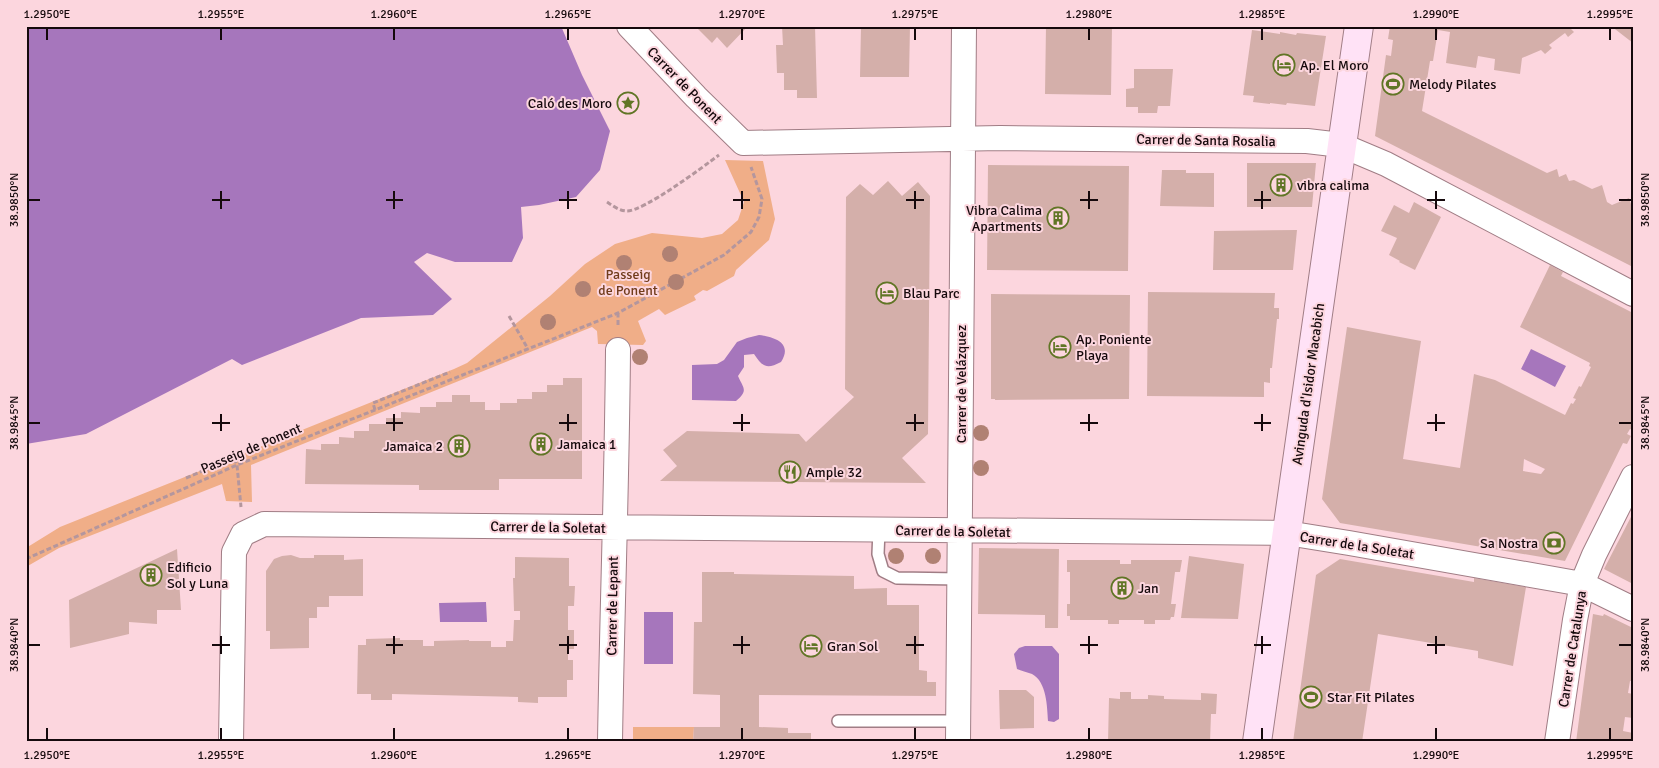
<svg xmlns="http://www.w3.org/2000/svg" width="1659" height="768" font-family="Signika,sans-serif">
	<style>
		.green { fill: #f0ae88 }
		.water { fill: #a676bc }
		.building { fill: #d4afaa; fill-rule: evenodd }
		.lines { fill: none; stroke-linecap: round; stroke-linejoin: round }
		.lane-casing { stroke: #a07d85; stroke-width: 14 }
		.street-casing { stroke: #a07d85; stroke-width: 26 }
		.secondary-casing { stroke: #a07d85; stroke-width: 30 }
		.path { stroke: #b4969d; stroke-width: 3; stroke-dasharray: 5 2.5; stroke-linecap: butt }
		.lane { stroke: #fff; stroke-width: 11 }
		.street { stroke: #fff; stroke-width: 24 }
		.secondary { stroke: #ffe2f6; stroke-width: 28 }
		.tree { fill: #b08173 }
		.ticks { fill: none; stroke: #15090c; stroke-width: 2 }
		.labels { text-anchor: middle; stroke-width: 4; stroke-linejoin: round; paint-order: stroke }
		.poi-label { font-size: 14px; fill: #15090c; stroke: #fcd6de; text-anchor: start }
		.street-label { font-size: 14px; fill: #15090c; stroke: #fcd6de }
		.park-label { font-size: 14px; fill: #713c1b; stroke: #fcd6de }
		.neatline { fill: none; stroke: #15090c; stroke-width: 2 }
		.ticks-label { font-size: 12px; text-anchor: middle; fill: #15090c }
	</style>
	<rect width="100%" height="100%" fill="#fcd6de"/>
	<path class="green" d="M725 160 763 161 775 219 769 240 736 270 734 276 707 291 703 290 694 296 696 300 665 315 659 309 638 321 646 341 643 345 598 344 597 331 592 327 251 465 252 502 226 501 222 484 59 548 26 567V548L60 527 454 369 467 363 550 296 585 264 615 244 652 233 702 238 722 234 738 220 744 202Z
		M633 727H694L693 742H633Z"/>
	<path class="water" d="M26 26H561L582 75 610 131 600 170 576 197 539 205 521 207 523 238 512 262H455L427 253 414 262 452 299 433 315 361 318 242 365 232 359 86 434 26 444Z
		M759 335C775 337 793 343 781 362 766 370 762 366 754 354L744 355V367L738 376C743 388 749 390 736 401L692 400V365L717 364 724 360 737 342 747 338Z
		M1531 349 1566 366 1555 387 1521 369Z
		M486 602 487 622H440L439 603Z
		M644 612H673V664H644Z
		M1025 646H1052L1059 654V719L1054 722 1048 721C1047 707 1047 682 1032 674 1027 672 1021 671 1017 669L1014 654 1019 648Z"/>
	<path class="building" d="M695 26H748L727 48 717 37 712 43Z
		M782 26H815L817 98H797V90H784V73H777L776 45H783Z
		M861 26H910L909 77H860Z
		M1046 26H1112L1111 95 1045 94Z
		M1390 26H1571L1570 28 1574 32 1568 37 1565 33 1549 45 1552 48 1545 54 1541 50 1522 58 1520 74 1494 70 1495 59 1478 56 1476 68 1446 63 1450 32 1438 30 1433 61H1430L1422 111 1547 173 1557 169 1559 177 1566 174 1569 181 1574 180 1592 189 1602 185 1607 202 1612 205 1629 198 1633 210V267L1375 136 1386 55 1391 56 1393 40 1388 39Z
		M1611 26H1633V43Z
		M1252 30 1280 34V32L1296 35 1297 33 1326 36 1315 106 1287 103 1286 105 1270 103V104L1253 102 1254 96 1243 95Z
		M1134 69H1173L1170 106H1158L1157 113H1138V107H1126V89L1134 88Z
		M1247 163H1316L1312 207H1247Z
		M988 165 1129 166 1128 271 987 270Z
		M1162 170H1186V173H1214V207L1160 206Z
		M888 181 902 196 918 182 930 196 928 434 902 458 926 483 660 481 677 466 663 450 687 431 799 434 806 442 854 397 845 389 846 197 860 184 873 195Z
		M1414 202 1441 217 1415 270 1399 262 1400 261 1389 255 1397 238 1381 231 1394 205 1409 213Z
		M1297 230 1293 270H1213L1214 231Z
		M1550 265 1563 272 1561 276 1633 313V430L1630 429 1627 434 1631 436 1627 444 1623 443 1565 561 1340 523 1322 499 1347 327 1421 341 1403 459 1460 468 1474 374 1495 380 1565 415 1571 403 1573 404 1576 399 1573 398 1579 386 1581 387 1591 367 1589 366 1590 363 1520 327ZM1524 459 1545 469 1541 474 1523 471Z
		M1148 292 1275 293 1274 308H1279V319H1277L1272 368H1270V383L1264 382V397L1147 396Z
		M991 294 1130 295 1129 399 995 400V399H991Z
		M563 378H582V479H499V490H419V485L305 484 306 449 321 450V444H339V437L354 438V431H369V424H386V418H401V412L420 413V407H436V402H452V395H470V402H485V410H500V403H517V399H532V392H547V385H563Z
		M1633 513V584L1604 569Z
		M979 548 1059 549 1058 628H1045V615L978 614Z
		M177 549 181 610H157V624L129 622V634L70 648 69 600Z
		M291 555 300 558H314V555H344V560L363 559V596H329V607H317V618H309V648L270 649V631H266V571L274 559 282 556Z
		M1189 556 1244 564 1238 619 1181 618Z
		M515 557 569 558V586H575L574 606H568V630H574V649H568V660H573V680H567V697H538V703L518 702V697L392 694V700H371V694H357L358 645H366V639L400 638V640H423V646H434V641L469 640V641H491V647H506V641H513L514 620H520V611H514L513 578H515Z
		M1340 559 1474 582V578L1526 587 1513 666 1478 658V651L1378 634 1362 742H1293L1316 575Z
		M1067 560H1120V564H1131V560H1182L1180 572H1175L1171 604H1176L1174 617H1171L1170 620H1155V624H1144V620H1119V624H1108V620H1070V616H1067V604H1070V572H1067Z
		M702 572H734V574L854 576V589L887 588V605H919V670L927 671V682H936V696L759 695V727L788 728V733H811V742H693L694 727H720V695L693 694 694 622H702Z
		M1593 614 1603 616 1604 614 1633 628V681H1630L1628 693 1633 694V718L1625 717 1623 731 1633 733V742H1576Z
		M999 690H1026L1034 697V728L1000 729Z
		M1120 692H1131V699H1148V695L1164 696V699L1201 700V693L1217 694 1216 714H1211L1210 742H1108L1109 698 1120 699Z"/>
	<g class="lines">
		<g class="lane-casing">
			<path id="lane" d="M879 530 878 554 883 571 897 578 960 579
				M838 721H958"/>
		</g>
		<g class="street-casing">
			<path id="street" d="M629 26 696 97 743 143 1000 138 1307 141 1341 145 1386 164 1633 294
				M231 742 234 552 243 534 264 524 1287 533 1349 543 1582 584 1633 609
				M610 742C612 611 617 480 618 350
				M958 742 964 26
				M1557 742 1575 620 1582 584 1594 555 1633 477"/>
		</g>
		<g class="secondary-casing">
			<path id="secondary" d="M1257 742 1359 26"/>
		</g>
		<path class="path" d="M607 202C613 206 620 211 627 211 644 211 703 167 719 155
			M509 316 528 349
			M618 325V313
			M375 410 373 403 450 372
			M186 478 234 458 237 465 241 507
			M26 559 237 465 618 313 724 255 751 232 759 217 762 199 751 167"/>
		<use href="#lane" class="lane"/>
		<use href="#street" class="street"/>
		<use href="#secondary" class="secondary"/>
	</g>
	<g class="tree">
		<circle cx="670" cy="254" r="8"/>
		<circle cx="624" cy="263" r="8"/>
		<circle cx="676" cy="282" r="8"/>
		<circle cx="583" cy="289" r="8"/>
		<circle cx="548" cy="322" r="8"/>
		<circle cx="640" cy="357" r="8"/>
		<circle cx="981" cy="433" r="8"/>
		<circle cx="981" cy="468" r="8"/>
		<circle cx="896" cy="556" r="8"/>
		<circle cx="933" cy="556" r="8"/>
	</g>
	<path class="ticks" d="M47 28V40M221 28V40M394 28V40M568 28V40M742 28V40M915 28V40M1089 28V40M1262 28V40M1436 28V40M1610 28V40M221 191V209M394 191V209M568 191V209M742 191V209M915 191V209M1089 191V209M1262 191V209M1436 191V209M28 200H40M212 200H230M386 200H403M559 200H577M733 200H750M906 200H924M1080 200H1098M1254 200H1271M1427 200H1445M1619 200H1632M221 414V431M394 414V431M568 414V431M742 414V431M915 414V431M1089 414V431M1262 414V431M1436 414V431M28 423H40M212 423H230M386 423H403M559 423H577M733 423H750M906 423H924M1080 423H1098M1254 423H1271M1427 423H1445M1619 423H1632M221 636V654M394 636V654M568 636V654M742 636V654M915 636V654M1089 636V654M1262 636V654M1436 636V654M28 645H40M212 645H230M386 645H403M559 645H577M733 645H750M906 645H924M1080 645H1098M1254 645H1271M1427 645H1445M1619 645H1632M47 728V740M221 728V740M394 728V740M568 728V740M742 728V740M915 728V740M1089 728V740M1262 728V740M1436 728V740M1610 728V740"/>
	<defs>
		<g id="hotel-ring" transform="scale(1.125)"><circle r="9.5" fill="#fcd6de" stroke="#607525" stroke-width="1.5"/><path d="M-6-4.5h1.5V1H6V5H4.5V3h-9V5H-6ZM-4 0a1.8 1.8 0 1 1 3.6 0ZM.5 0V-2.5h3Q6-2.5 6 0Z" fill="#607525"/></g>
		<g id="stadium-ring" transform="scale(1.125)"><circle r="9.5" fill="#fcd6de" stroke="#607525" stroke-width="1.5"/><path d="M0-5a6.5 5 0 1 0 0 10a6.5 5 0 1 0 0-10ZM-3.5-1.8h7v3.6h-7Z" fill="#607525"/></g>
		<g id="sight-ring" transform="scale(1.125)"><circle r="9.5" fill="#fcd6de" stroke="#607525" stroke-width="1.5"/><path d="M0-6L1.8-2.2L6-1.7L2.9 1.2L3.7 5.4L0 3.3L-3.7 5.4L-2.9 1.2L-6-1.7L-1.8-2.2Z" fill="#607525"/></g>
		<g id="building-ring" transform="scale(1.125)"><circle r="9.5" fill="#fcd6de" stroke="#607525" stroke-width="1.5"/><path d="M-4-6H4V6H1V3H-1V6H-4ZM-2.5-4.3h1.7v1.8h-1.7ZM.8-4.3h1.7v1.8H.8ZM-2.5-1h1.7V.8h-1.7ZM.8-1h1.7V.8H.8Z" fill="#607525"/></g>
		<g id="restaurant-ring" transform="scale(1.125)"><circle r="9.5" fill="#fcd6de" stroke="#607525" stroke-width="1.5"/><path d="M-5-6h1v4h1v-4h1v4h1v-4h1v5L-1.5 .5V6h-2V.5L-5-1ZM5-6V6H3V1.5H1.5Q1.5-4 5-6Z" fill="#607525"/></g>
		<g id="bank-ring" transform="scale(1.125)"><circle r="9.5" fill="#fcd6de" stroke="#607525" stroke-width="1.5"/><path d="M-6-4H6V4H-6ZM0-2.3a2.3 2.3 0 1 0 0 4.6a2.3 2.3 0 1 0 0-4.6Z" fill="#607525"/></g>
	</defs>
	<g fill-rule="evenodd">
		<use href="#hotel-ring" x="1284" y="65"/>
		<use href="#stadium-ring" x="1393" y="84"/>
		<use href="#sight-ring" x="628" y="103"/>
		<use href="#building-ring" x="1281" y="185"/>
		<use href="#building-ring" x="1058" y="218"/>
		<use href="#hotel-ring" x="887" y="293"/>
		<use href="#hotel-ring" x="1060" y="347"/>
		<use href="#building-ring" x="541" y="444"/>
		<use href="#building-ring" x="459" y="446"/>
		<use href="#restaurant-ring" x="790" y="472"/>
		<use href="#bank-ring" x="1554" y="543"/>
		<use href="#building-ring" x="151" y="575"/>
		<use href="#building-ring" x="1122" y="588"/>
		<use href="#hotel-ring" x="811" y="646"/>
		<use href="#stadium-ring" x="1311" y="697"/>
	</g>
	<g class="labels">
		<g class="poi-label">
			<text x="1300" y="70">Ap. El Moro</text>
			<text x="1409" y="89">Melody Pilates</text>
			<text x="612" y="108" text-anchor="end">Caló des Moro</text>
			<text x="1297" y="190">vibra calima</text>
			<text x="1042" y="215" text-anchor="end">Vibra Calima<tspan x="1042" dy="16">Apartments</tspan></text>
			<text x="903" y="298">Blau Parc</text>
			<text x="1076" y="344">Ap. Poniente<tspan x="1076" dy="16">Playa</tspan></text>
			<text x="557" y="449">Jamaica 1</text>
			<text x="443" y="451" text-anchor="end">Jamaica 2</text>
			<text x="806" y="477">Ample 32</text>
			<text x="1538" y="548" text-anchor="end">Sa Nostra</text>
			<text x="167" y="572">Edificio<tspan x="167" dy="16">Sol y Luna</tspan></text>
			<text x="1138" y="593">Jan</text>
			<text x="827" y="651">Gran Sol</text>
			<text x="1327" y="702">Star Fit Pilates</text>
		</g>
		<g class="street-label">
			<text transform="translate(685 85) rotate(46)" y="5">Carrer de Ponent</text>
			<text transform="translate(1206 140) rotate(1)" y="5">Carrer de Santa Rosalia</text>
			<text transform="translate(961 384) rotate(-90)" y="5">Carrer de Velázquez</text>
			<text transform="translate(1308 384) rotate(-82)" y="5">Avinguda d'Isidor Macabich</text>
			<text transform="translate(251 448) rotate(-23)" y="5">Passeig de Ponent</text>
			<text transform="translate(548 527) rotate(1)" y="5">Carrer de la Soletat</text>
			<text transform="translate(953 531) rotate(1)" y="5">Carrer de la Soletat</text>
			<text transform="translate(1357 545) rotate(9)" y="5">Carrer de la Soletat</text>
			<text transform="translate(612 606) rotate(-89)" y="5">Carrer de Lepant</text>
			<text transform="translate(1572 649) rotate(-81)" y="5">Carrer de Catalunya</text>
		</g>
		<g class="park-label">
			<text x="628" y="279">Passeig<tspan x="628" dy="16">de Ponent</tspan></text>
		</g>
	</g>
	<rect width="1659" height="768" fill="none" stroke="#fcd6de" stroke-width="55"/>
	<rect x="28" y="28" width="1604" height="712" class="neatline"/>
	<g class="ticks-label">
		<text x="47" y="18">1.2950°E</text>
		<text x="221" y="18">1.2955°E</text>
		<text x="394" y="18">1.2960°E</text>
		<text x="568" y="18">1.2965°E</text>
		<text x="742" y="18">1.2970°E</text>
		<text x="915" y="18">1.2975°E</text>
		<text x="1089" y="18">1.2980°E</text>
		<text x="1262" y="18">1.2985°E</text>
		<text x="1436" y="18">1.2990°E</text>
		<text x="1610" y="18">1.2995°E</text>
		<text transform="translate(14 200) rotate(-90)" y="4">38.9850°N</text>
		<text transform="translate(1645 200) rotate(-90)" y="4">38.9850°N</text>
		<text transform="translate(14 423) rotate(-90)" y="4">38.9845°N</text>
		<text transform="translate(1645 423) rotate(-90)" y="4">38.9845°N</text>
		<text transform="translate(14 645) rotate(-90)" y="4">38.9840°N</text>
		<text transform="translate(1645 645) rotate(-90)" y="4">38.9840°N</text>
		<text x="47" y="759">1.2950°E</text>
		<text x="221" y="759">1.2955°E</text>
		<text x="394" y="759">1.2960°E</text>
		<text x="568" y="759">1.2965°E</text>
		<text x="742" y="759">1.2970°E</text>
		<text x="915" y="759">1.2975°E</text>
		<text x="1089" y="759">1.2980°E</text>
		<text x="1262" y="759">1.2985°E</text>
		<text x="1436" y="759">1.2990°E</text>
		<text x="1610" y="759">1.2995°E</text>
	</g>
</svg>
